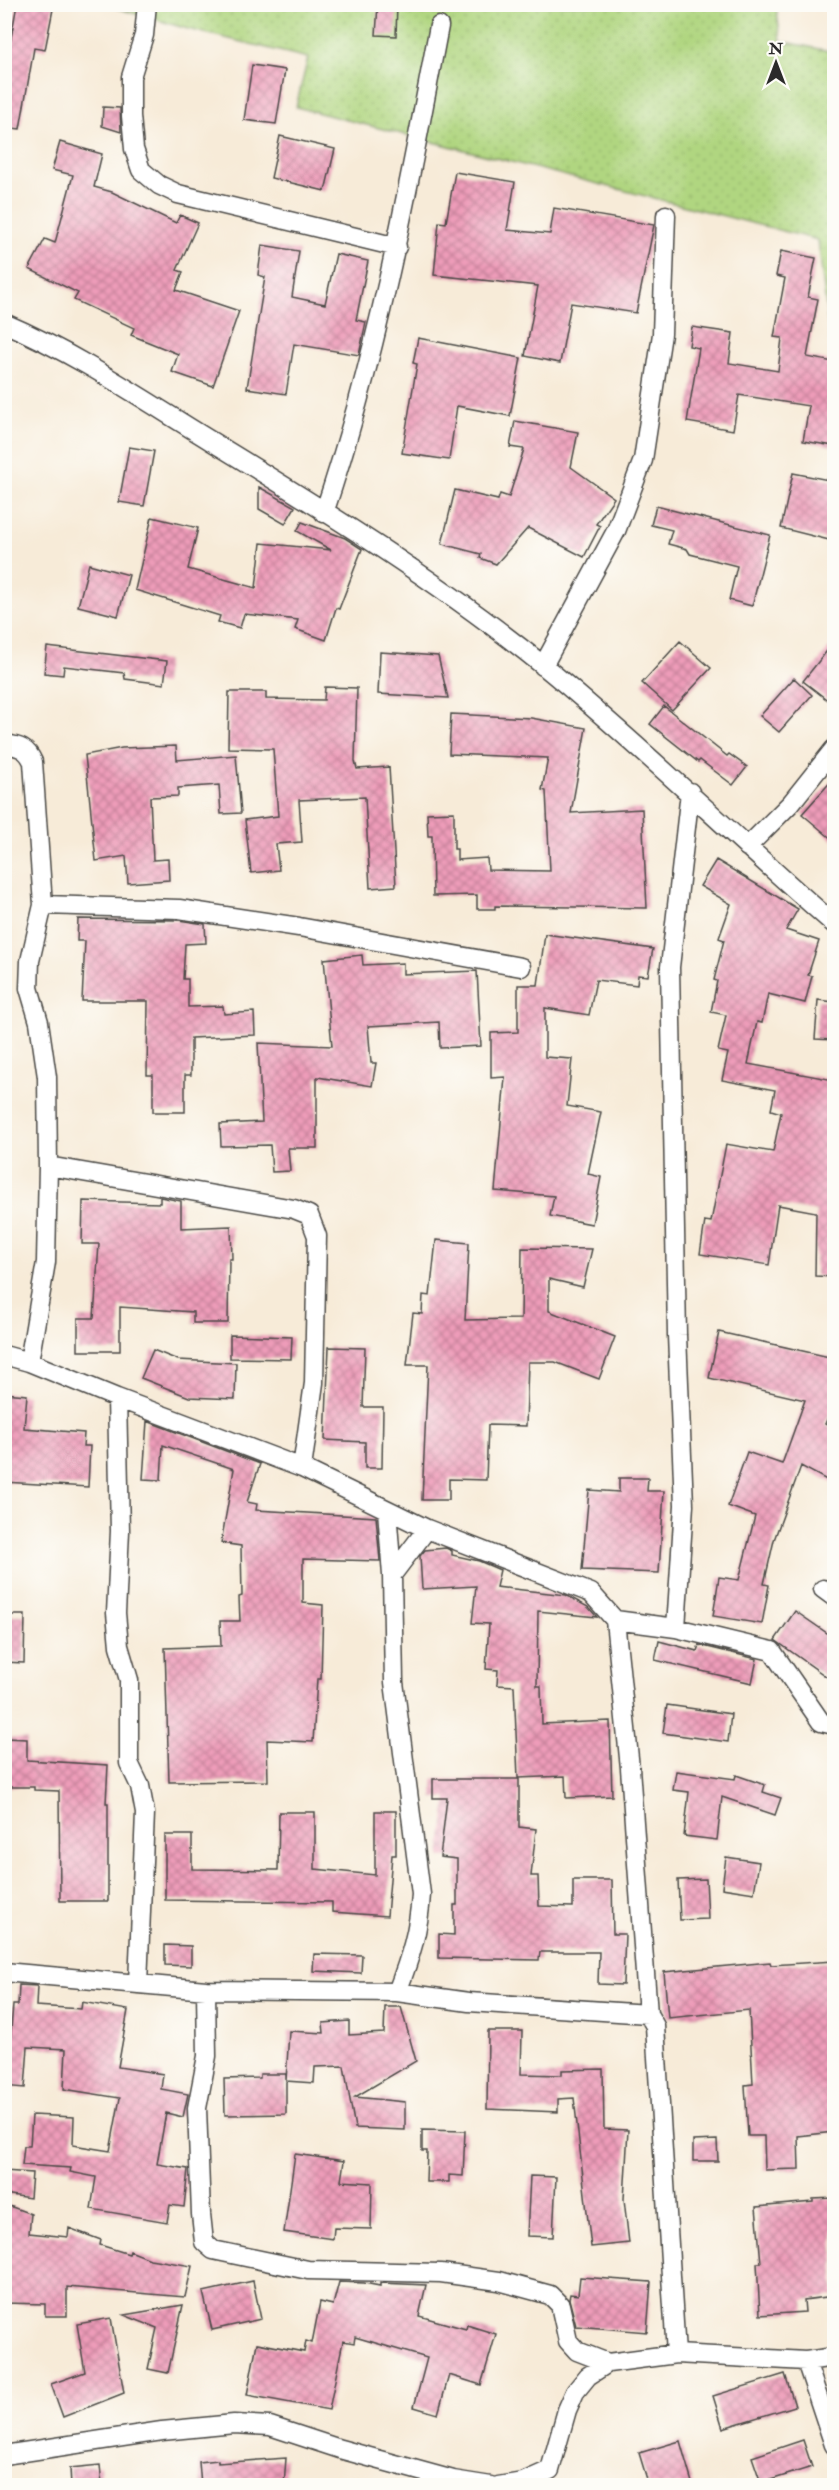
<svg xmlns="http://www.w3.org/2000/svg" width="839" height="2490" font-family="'IM FELL Double Pica',serif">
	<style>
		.grass { fill: url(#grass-dots); stroke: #6e8056; stroke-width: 1.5 }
		.building { fill: url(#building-cross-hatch) }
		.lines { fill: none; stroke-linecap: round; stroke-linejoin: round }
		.minor-casing { stroke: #4a4845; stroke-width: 21 }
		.minor { stroke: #fff; stroke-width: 18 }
	</style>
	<defs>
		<pattern id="grass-dots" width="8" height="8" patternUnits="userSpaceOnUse" patternTransform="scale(1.5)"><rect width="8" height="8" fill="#b0d680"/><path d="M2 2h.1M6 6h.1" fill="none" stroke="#98b86f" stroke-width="1.8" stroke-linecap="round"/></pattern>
		<pattern id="building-cross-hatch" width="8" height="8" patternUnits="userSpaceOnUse" patternTransform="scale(1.5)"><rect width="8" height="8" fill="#ee9cb9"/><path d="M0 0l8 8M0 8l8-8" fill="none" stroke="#c17f97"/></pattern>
	</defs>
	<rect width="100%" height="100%" fill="#fdfcf7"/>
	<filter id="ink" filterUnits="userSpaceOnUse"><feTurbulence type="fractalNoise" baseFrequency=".0167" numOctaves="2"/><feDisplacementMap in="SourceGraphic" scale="12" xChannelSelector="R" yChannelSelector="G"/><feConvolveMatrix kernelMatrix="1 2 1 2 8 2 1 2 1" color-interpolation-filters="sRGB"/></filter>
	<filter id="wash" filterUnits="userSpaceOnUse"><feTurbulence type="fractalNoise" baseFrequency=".008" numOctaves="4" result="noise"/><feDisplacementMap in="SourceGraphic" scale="24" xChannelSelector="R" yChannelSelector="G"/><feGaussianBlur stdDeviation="1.35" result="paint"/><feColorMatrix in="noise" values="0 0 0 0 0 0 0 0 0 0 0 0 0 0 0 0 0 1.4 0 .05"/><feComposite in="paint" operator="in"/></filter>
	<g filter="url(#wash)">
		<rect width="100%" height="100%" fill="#f7ebd8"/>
		<path class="grass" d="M106 5H776L781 41 834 52V341L830 340 818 240 296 107 308 58 188 29Z"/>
		<g id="blocks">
			<path class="building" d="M17 4H54L45 50 34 48 20 129 4 127V77Z
				M378 4H397L396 36 376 35Z
				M252 65 285 70 276 124 244 120Z
				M103 107 120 108 121 132 102 126Z
				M280 136 335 149 325 191 271 178Z
				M60 142 102 154 94 187 112 192 176 223 180 215 198 223 177 270 183 272 176 290 239 311 213 386 172 372 178 354 131 335 134 328 74 300 78 293 29 269 45 239 55 243 73 175 52 170Z
				M455 172 515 182 507 230 550 234 554 208 654 225 636 313 571 303 560 363 525 356 538 286 434 275 439 222 446 223Z
				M262 245 299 251 292 297 325 304 336 254 368 261 356 320 366 322 359 355 294 344 286 394 247 388 265 277 258 275Z
				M781 251 816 258 808 297 818 299 807 357 834 362V446L803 441 809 406 739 395 733 430 687 422 699 348 689 346 692 327 733 333 729 363 778 371 782 338 774 337 785 278 776 276Z
				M418 338 521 358 510 416 457 406 449 460 402 453 417 364 413 363Z
				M515 421 578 432 571 467 614 498 596 524 600 526 584 557 528 528 496 564 480 558 481 554 442 544 455 490 498 500 500 494 509 497 524 449 510 447Z
				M129 447 154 451 144 506 119 502Z
				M793 473 834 481V520L829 519V540L781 528Z
				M259 487 295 507 285 524 259 509Z
				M656 506 770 535 752 606 729 600 737 566 690 554 687 549 668 544 672 530 651 525Z
				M152 517 198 528 188 569 256 588 261 543 331 550 297 531 302 522 345 538 362 549 339 609 336 608 326 640 295 629 298 620 244 614 240 628 218 622 220 616 135 590Z
				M89 564 129 575 118 616 78 606Z
				M680 641 711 668 672 710 642 683Z
				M834 642V705L803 681Z
				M47 647 167 661 164 684 125 679 124 673 64 666 63 675 44 673Z
				M380 652 438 656 448 698 378 694Z
				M794 678 812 695 779 732 760 716Z
				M325 687 357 688 355 761 357 769 389 767 396 886 370 888 365 797 299 800 302 842 276 844 279 870 251 873 245 820 278 816 273 749 228 748 229 692H266V699L324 700Z
				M664 706 727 756 729 754 747 767 733 785 700 760 698 762 650 724Z
				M451 714 531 718 586 728 571 813 642 809 647 908 495 906V909H477V895L433 896 432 836H428L427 813 454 812V849H457V860L487 858 488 870 550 871 546 791 542 790 548 758 449 754Z
				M176 746 177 760 236 755 241 813 221 814 219 785 178 788V796L150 797 153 860 168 859 169 880 128 883 126 856 96 861 85 755 122 748Z
				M834 778V841L802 814Z
				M716 860 798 909 786 930 819 941 808 975 812 976 805 1003 768 994 762 1023 757 1022 748 1064 834 1080V1277L815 1276 816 1212 778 1205 769 1265 700 1254 705 1221 711 1222 726 1144 773 1152 781 1113 771 1110 775 1090 722 1080 728 1053 718 1051 726 1015 711 1012 717 981 714 980 724 940 719 938 731 904 700 886Z
				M78 919 178 920 205 924 206 943 185 944 183 979H188V1007L223 1006 224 1014 254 1012 255 1035 191 1038V1075H185V1112H153V1075H147L148 1001H82L85 941H77Z
				M545 934 653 949 648 976 638 975 637 985 596 980 589 1015 545 1008V1057L572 1059 567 1106 601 1112 588 1174 601 1177 592 1224 550 1216 554 1196 495 1191 505 1077 491 1078V1033L518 1032V985H538Z
				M362 955 363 965 403 963V974L477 971 481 1046 440 1048 439 1022 368 1026 371 1063H376L372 1086 317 1077V1148H288L290 1171 272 1172 270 1145 221 1146 220 1124 262 1122 258 1043 332 1046 324 959Z
				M818 1000 834 1002V1040L815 1039Z
				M160 1197 181 1201V1228L231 1226 232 1259H229L228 1323H193V1312L120 1307V1351H78V1318H94L99 1244H82L83 1201 160 1203Z
				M436 1240 469 1243 465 1320 521 1319 522 1248 592 1249 583 1287 549 1279V1311L615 1337 599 1379 555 1362H528L526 1426 488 1425 486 1480 449 1479V1500H422L428 1365H407L413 1313 422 1314 423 1295 430 1296Z
				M719 1332 834 1358V1404L825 1424 834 1429V1484L801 1466 774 1540 764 1584 769 1585 762 1624 713 1616 719 1577 739 1580 755 1516 728 1506 747 1452 782 1464 805 1400 709 1378Z
				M230 1335 292 1337 291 1359 230 1358Z
				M329 1347 365 1348 363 1407H383L382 1468H365V1442L325 1440Z
				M153 1350 178 1360 236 1363 235 1399 189 1397 141 1378Z
				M4 1393 27 1395 24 1428 84 1433 83 1446H90L88 1487 4 1482Z
				M147 1421 260 1464 247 1502 257 1504 256 1510 376 1517 380 1561 303 1559V1603L323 1605 321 1679H317L313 1742 267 1740 268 1781 169 1782 165 1648 221 1646 220 1621H240L239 1597 242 1596 241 1546 221 1543 234 1469 163 1445 161 1480 143 1479Z
				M619 1478H648L647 1491H664L659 1573 582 1570 589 1490 619 1492Z
				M446 1548 452 1551V1555L479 1561 500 1570 496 1587 566 1595 588 1607 597 1617 538 1611 537 1686H541L542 1724 610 1721 612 1796 566 1798 565 1776 518 1778 514 1686 497 1685 498 1670 486 1669 489 1624 472 1623 476 1586 422 1589 420 1556 425 1550Z
				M795 1611 834 1638V1682L775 1640Z
				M4 1615H25L24 1663 4 1662Z
				M659 1641 697 1651 699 1645 757 1659 752 1683 655 1660Z
				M667 1705 731 1714 728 1742 663 1733Z
				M4 1738 27 1739V1760L108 1765 106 1803H108V1901H60L59 1791 34 1790V1787H4Z
				M676 1771 735 1779 736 1775 765 1785 763 1792 781 1798 775 1815 722 1797 717 1840 684 1836 689 1792 673 1790Z
				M433 1779H519V1827L536 1829 531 1876H538L539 1906 573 1907V1880H612L613 1934H625L623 1985 598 1984 599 1952H540L539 1960 439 1958V1934L454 1935V1905H457V1859L440 1857 447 1798H433Z
				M375 1811H396V1855H392L387 1916 332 1912V1902L165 1900V1835H192V1869L278 1870 279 1812H315V1869L375 1875Z
				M726 1857 759 1862 754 1893 722 1888Z
				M706 1879 708 1919 680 1920 678 1880Z
				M165 1945 191 1946V1966L165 1965Z
				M314 1954 362 1955 361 1973 313 1971Z
				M834 1961V2010L832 2011 834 2054V2061L833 2062 834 2132 798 2136 799 2169 765 2170 764 2136H748L745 2085 753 2084 749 2010 668 2018 664 1972 770 1962 771 1965Z
				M19 1985 37 1986 36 2006 81 2009 82 2002 128 2010 118 2067 163 2074 161 2089 188 2094 183 2117 166 2113 157 2164 188 2169 184 2207 170 2205 167 2222 91 2209 96 2177 70 2172 71 2168 22 2165 24 2146H30L32 2115 74 2117 73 2145 110 2151 120 2098 64 2089 66 2049 28 2047 25 2088 4 2086V2053L9 2054 13 2005H18Z
				M385 2007H401L416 2061 355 2097 405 2102V2130L355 2128 344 2066 315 2067 314 2083 286 2081 289 2031 324 2033 323 2023 349 2021V2035L384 2033Z
				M488 2031H522L521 2074 562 2075V2070L603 2069 604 2129 628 2130 624 2199 629 2243 591 2247 574 2098 558 2099V2112L487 2109Z
				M260 2074H286V2114L225 2115 224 2079 260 2078Z
				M422 2130 465 2131 463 2176 449 2175V2182H426L427 2151H422Z
				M717 2140 718 2161H693V2141Z
				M295 2154 344 2161 341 2181 372 2183 371 2229 334 2228 333 2239 284 2232Z
				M4 2171 32 2173 30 2198 4 2194Z
				M530 2176 556 2177 553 2237 527 2236Z
				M834 2198V2296L804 2300 805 2312 760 2315 757 2263H761L756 2207 813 2202V2199Z
				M4 2204 31 2214 29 2233 68 2237 69 2228 101 2240 100 2245 129 2254 130 2251 150 2259 192 2266 185 2297 67 2287V2316H45V2304L4 2303Z
				M580 2277 651 2282 647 2332 576 2326 569 2299 570 2294 578 2295Z
				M253 2281 261 2319 212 2330 203 2292Z
				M339 2282 364 2283 380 2286V2283L426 2285 419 2316 466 2329 467 2325 496 2334 481 2385 449 2375 438 2414 414 2407 427 2358 355 2337 354 2343 343 2341 329 2410 247 2395 257 2343 304 2352 306 2341 312 2343 320 2302 333 2305Z
				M183 2305 168 2373 148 2369 157 2328 124 2315Z
				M111 2318 124 2393 63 2417 51 2384 85 2372 77 2324Z
				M785 2374 795 2406 723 2428 713 2396Z
				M803 2440 812 2467 761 2483 752 2457Z
				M680 2441 693 2486H649L639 2453Z
				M286 2458 284 2486H201L199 2462 218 2460V2463Z
				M100 2465 102 2486H71L70 2468Z"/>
		</g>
	</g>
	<g filter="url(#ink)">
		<use href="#blocks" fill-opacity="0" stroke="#4a4845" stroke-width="1.5"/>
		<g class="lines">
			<g class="minor-casing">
				<path id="minor" d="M147 4 144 35 131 77V116L134 149 141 170 159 185 178 194 397 247
					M4 323C77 354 144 400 211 441 324 510 442 583 545 667 645 749 737 840 834 924
					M324 513C378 354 408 190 439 26
					M543 666 616 531 643 460 662 334 666 215
					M4 744C19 746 27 748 33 762L43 905 30 961 29 988 39 1022 47 1077 48 1166 46 1262 29 1362
					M747 847 791 803 834 749
					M43 905 179 909 299 927 521 967
					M48 1166 294 1209 309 1215 317 1236 314 1383 302 1468
					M4 1355 29 1362 117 1398 302 1468 427 1529 591 1593 615 1620 676 1628 772 1651 821 1722 834 1725
					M117 1398 120 1531 116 1613 119 1646 129 1680V1763L140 1786 145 1813 138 1984
					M387 1510 392 1575 394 1682 421 1894C419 1931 410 1958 397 1992
					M392 1575 427 1529
					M823 1589 834 1597
					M615 1620 630 1768 648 2014
					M676 1628 684 1505 677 1335 670 967 690 792
					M4 1972 206 1990 397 1992 469 2002 648 2014 655 2026 676 2354
					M206 1990 207 2056 197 2108 201 2214 204 2242 213 2250 308 2270 441 2273 499 2281 550 2295 560 2305 568 2341 577 2351 608 2363
					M806 2361 834 2445
					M4 2455 162 2431 234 2424 270 2426 340 2449 453 2480 491 2486
					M498 2486 523 2482 550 2470 567 2410 575 2392 588 2376 608 2363 676 2354 806 2361 834 2357"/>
			</g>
			<use href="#minor" class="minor"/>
		</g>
	</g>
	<rect width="839" height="2490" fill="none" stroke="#fdfcf7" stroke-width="24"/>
	<g transform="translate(776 63)" stroke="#fdfcf7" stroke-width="4.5" paint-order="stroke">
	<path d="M0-4.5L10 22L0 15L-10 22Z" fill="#2b2b2b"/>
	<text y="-9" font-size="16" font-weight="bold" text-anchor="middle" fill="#2b2b2b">N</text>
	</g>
</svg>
